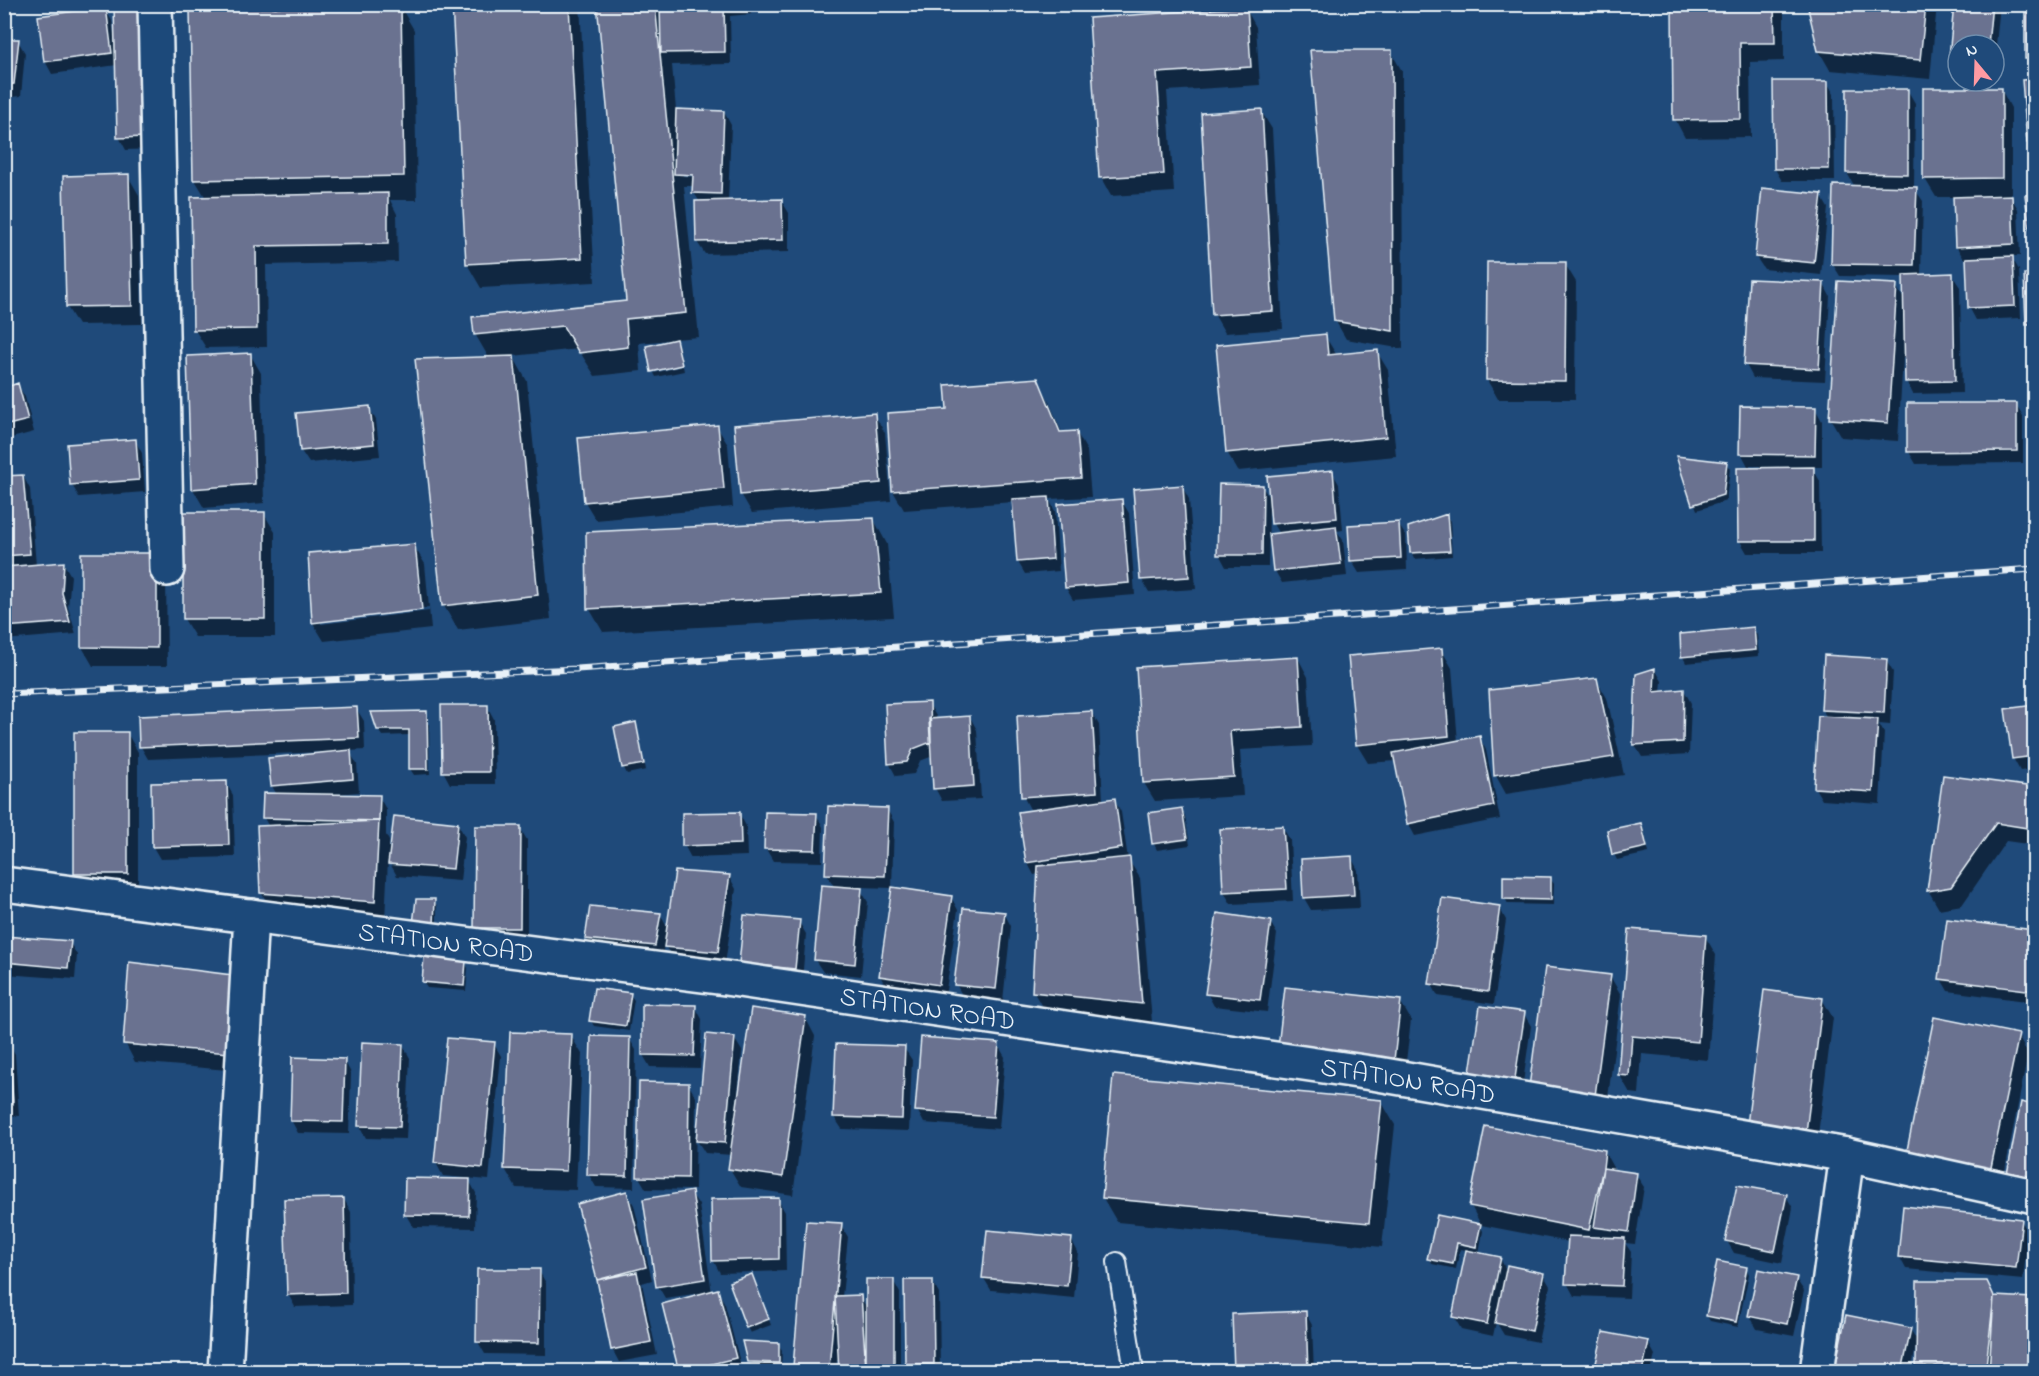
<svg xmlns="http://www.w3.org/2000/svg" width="2039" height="1376" font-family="'Indie Flower',sans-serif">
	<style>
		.shadow { fill: #0007; fill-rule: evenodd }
		.building { fill: #6b7290; stroke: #e8f1f8; stroke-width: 1.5 }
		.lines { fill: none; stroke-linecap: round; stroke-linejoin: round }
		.service-casing { stroke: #e8f1f8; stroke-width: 22 }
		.minor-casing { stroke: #e8f1f8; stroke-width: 38 }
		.service { stroke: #1f4a7a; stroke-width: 18 }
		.minor { stroke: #1f4a7a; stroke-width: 33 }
		.rail-casing { stroke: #e8f1f8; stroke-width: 7 }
		.rail { stroke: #1f4a7a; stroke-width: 4.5; stroke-dasharray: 14; stroke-linecap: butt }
		.labels { text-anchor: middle; stroke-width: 6; stroke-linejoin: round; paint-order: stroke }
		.street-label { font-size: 26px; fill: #e8f1f8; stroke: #1f4a7a }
	</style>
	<rect width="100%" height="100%" fill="#1f4a7a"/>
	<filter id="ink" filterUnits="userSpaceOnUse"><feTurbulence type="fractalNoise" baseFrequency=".0167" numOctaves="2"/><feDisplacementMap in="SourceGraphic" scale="12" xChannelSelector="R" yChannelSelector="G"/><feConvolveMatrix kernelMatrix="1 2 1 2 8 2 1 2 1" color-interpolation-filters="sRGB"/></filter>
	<g filter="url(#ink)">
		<path class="shadow" d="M454 4H580L595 282 481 288 467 264Z
			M599 4H751V14L730 16 731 64 672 65 676 110 724 112 731 125 728 202 781 200 789 213V252L705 254 697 242 700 202 694 193V186H684L699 337 675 339 679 347 682 363 653 370 669 340 639 343 641 371 595 376 578 349 513 356 527 381 551 619 458 630 444 606 489 358 475 334 628 302ZM683 173 701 174V177L683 176Z
			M1673 4H1784V61L1750 62 1751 137 1685 138 1675 119Z
			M1809 4H1937L1930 79 1830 70 1819 51Z
			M1956 4H2000L1994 66V45H1958V69L1950 56Z
			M2026 4H2034V73L2026 59Z
			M400 6 414 30 417 200H390L397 214 398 262 266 265 267 347 206 348 195 330 206 198 195 180Z
			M105 9 112 21 115 40H117L154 149 126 150 119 137 117 65 52 74 45 61Z
			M1246 9 1256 27 1260 85 1167 91 1174 192 1111 196 1101 178 1090 19Z
			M4 41H18L25 53 21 96 4 98Z
			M1391 52 1402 71 1403 349 1346 339 1335 320Z
			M2034 81V152L2029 142 2023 82Z
			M1827 82 1834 94 1835 181H1782L1775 169Z
			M2001 89 2011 108V197L2018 209 2020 256H2011L2019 270 2021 318 1976 320 1969 307 1967 258 1964 259 1956 246 1954 197H1936L1925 179Z
			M1908 91 1915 103 1914 188 1923 201 1921 276 1952 275 1960 287 1962 393 1913 394 1906 381V357H1903L1898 441 1841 437 1830 418 1896 286 1905 301V277L1840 276 1832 263 1855 187 1847 173Z
			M1261 111 1272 129 1283 329 1225 333 1214 314Z
			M128 176 139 195 142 324 78 325 67 307Z
			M1821 196 1828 208 1821 275 1764 269 1756 257Z
			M2034 196V259L2027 197Z
			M1565 264 1576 282 1575 399H1498L1487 380Z
			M2026 275H2034V336L2028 324Z
			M1823 283 1830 296 1825 381 1753 378 1746 365Z
			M1325 336 1336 354 1377 352 1388 370 1396 456 1238 471 1227 452Z
			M2033 336H2034V391L2032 387Z
			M250 354 261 373 264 503 204 508 193 489 188 357Z
			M683 366 684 371 656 377 654 373Z
			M1037 380 1048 399 1062 433H1077L1087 451 1091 497 1049 499 1055 511 1059 571 1025 574 1018 562 1014 502 904 510 893 491 888 414 948 410Z
			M18 385 25 397 34 432 4 440V389Z
			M2016 404 2023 416V463L1916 464 1909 452Z
			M369 408 376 420 380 456 309 463 301 451 298 415Z
			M1815 408 1822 421V467H1812L1820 481 1821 553H1747L1740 541 1739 469H1760V466H1748L1741 453Z
			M874 414 885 433 891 501 752 513 741 494Z
			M717 427 728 445 733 507 596 520 585 502Z
			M135 440 142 453 145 492 79 497 72 485 69 445Z
			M2030 448H2034V546V544Z
			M1678 458 1726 463 1730 469 1726 501 1697 510Z
			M1332 472 1339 484 1343 530 1337 531 1343 540 1347 576 1282 583 1275 571 1279 534 1273 524 1271 507H1269L1268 567H1226L1219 554 1262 486 1271 501Z
			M23 476 30 489 36 566 64 564 71 576 68 607 76 634 4 640V478Z
			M1182 486 1189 499 1196 589 1149 592 1142 580 1135 490Z
			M1121 500 1129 513 1135 595 1073 600 1066 588 1059 505Z
			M264 514 275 532V637H195L184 619Z
			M1446 515 1450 521 1452 556 1415 559 1411 553Z
			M874 520 887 544 894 617 603 632 589 608Z
			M1398 524 1406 536 1407 570 1359 573 1351 560Z
			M414 546 425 564 431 629 324 641 313 623ZM429 608V611L321 624V621Z
			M166 573 167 666H93L82 647Z
			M1753 629 1757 635 1759 656 1686 663 1683 657Z
			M1441 649 1452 668 1458 742 1479 737 1486 750 1500 819 1415 836 1408 823 1396 761 1368 763 1357 745Z
			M1298 658 1308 677 1312 746 1240 750 1243 796 1155 801 1144 783Z
			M1886 660 1893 672 1890 725 1879 724 1884 733 1880 804 1822 800 1815 788 1827 718 1822 709Z
			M1655 669 1662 681 1661 693 1684 690 1691 703 1689 754 1642 757 1634 744Z
			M1596 679 1607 698 1624 775 1506 794 1496 776 1490 691Z
			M929 704 936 716V720L970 717 977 730 981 799 942 801 935 788 933 756 920 761 914 774 896 776 889 763Z
			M487 706 494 719 495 784H450L443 771Z
			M2034 706V769L2020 771 2013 758 2007 710Z
			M356 708 364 721 365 750 349 751 357 764 359 792 336 794V796L379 797 386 809V835L389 841V850L458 824 465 837 460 881 397 876 388 860 385 920 272 911 261 892 269 827 264 818 277 795 272 786 324 754V752L148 759 141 747Z
			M426 713 429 718 430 774 414 775 410 769V735L382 736 378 730Z
			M1092 713 1099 725 1103 801 1114 799 1121 812 1128 859 1140 878 1152 1022 1044 1010 1033 991 1039 874 1034 875 1027 862 1042 810V808L1030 809 1023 796Z
			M635 724 638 730 646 770 627 774 624 768 616 728Z
			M127 733 138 752V892H87L76 874Z
			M1945 777 2034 789V845L2006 841 1962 905 1939 909 1928 890Z
			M226 783 233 795 235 857 160 859 153 847Z
			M887 809 894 822 892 888 859 887 868 902 861 976 823 972 815 960 835 888 826 873Z
			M1182 810 1185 816 1190 845 1157 850 1154 844 1150 815Z
			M739 813 746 826 747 856 691 858 684 845Z
			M816 814 823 827 822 862 773 861 766 849Z
			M1641 824 1644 830 1649 853 1617 860 1614 854Z
			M520 828 527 840V940H483L476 928Z
			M1283 828 1290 840 1293 901 1231 904 1224 892Z
			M1351 857 1358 870 1360 908 1311 910 1304 898 1303 860Z
			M729 876 736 889 725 964 673 959 664 944 662 958 594 951 586 938 660 914 668 929Z
			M1550 878 1554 884 1553 905 1508 904 1505 898Z
			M951 897 958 910 945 997 887 988 880 976Z
			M434 900 437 906V930L414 923Z
			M1499 907 1506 920 1494 1004 1438 996 1431 983Z
			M1004 913 1011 926 1003 1001 963 997 956 984Z
			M1948 921 2034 931V1002L1948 991 1941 979Z
			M799 922 806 934 802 981 748 975 741 963Z
			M1270 922 1277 934 1267 1012 1214 1006 1207 993Z
			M1631 930 1705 936 1716 955 1708 1060 1642 1054 1639 1094 1630 1093 1619 1074Z
			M4 937 70 943 77 955 75 979 4 974Z
			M465 962 468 968 466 991 427 988 423 982Z
			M231 976 239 1071 135 1062 125 1043Z
			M1610 976 1621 995 1606 1114 1541 1106Z
			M630 995 634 1000 629 1031 594 1026 591 1021Z
			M1822 999 1833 1018 1815 1158 1758 1151Z
			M1400 1001 1411 1020 1404 1078 1290 1066Z
			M695 1006 702 1019 700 1068 650 1067 643 1055Z
			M1524 1014 1531 1026 1521 1097 1478 1091Z
			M805 1017 815 1036 793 1195 741 1187 730 1169 732 1155 705 1153 696 1139 734 1038 742 1051 737 1104H739Z
			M571 1036 582 1054 576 1190 516 1188 505 1169Z
			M2018 1036 2028 1054 2000 1195 1918 1179Z
			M629 1038 636 1050 634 1188 596 1187 589 1175Z
			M4 1041H8L15 1054 19 1116 4 1115Z
			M494 1044 501 1056 489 1180 443 1176 436 1163Z
			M403 1045 410 1058 406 1139 366 1138 359 1125Z
			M998 1045 1005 1057 999 1129 924 1123 917 1110Z
			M904 1048 912 1060 909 1131 842 1129 834 1117Z
			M344 1060 351 1073 349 1134 298 1133 291 1120Z
			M640 1084H688L696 1097 695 1190 646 1189 639 1177Z
			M1381 1101 1395 1125 1382 1247 1117 1222 1103 1198Z
			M2022 1104 2034 1106V1201Z
			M1604 1151 1615 1171 1636 1175 1644 1187 1635 1244 1625 1243 1631 1252 1629 1298 1574 1296 1567 1283 1569 1242 1481 1225 1471 1206Z
			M469 1180 476 1193 475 1228 413 1227 406 1215Z
			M627 1193 634 1205 652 1280 642 1283 657 1355 619 1362 612 1349 598 1280 579 1205Z
			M691 1193 699 1205 712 1293 718 1291 725 1304 742 1370 681 1372 701 1293 665 1298 658 1286Z
			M1786 1196 1793 1208 1782 1263 1734 1253 1727 1241Z
			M344 1199 351 1212 352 1305 295 1307 288 1294Z
			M778 1200 785 1212 786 1271 720 1273 713 1260Z
			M2021 1220 2028 1233 2023 1280 1906 1269 1899 1256Z
			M841 1225 848 1237 842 1297H860L868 1309 893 1280 900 1293V1372H840L839 1359H837L836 1372H798L795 1365Z
			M1480 1226 1483 1231 1479 1254 1500 1258 1507 1272 1543 1274 1550 1286 1538 1342 1504 1335 1496 1322 1493 1336 1461 1329 1454 1317 1467 1250 1460 1249 1456 1269 1432 1264 1429 1258Z
			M1071 1239 1078 1252 1074 1298 991 1290 983 1277Z
			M1746 1268 1749 1274 1738 1327 1710 1321 1707 1316Z
			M539 1271 546 1283V1355L485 1354 478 1342Z
			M1796 1279 1804 1291 1794 1336 1757 1329 1750 1316Z
			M754 1281 771 1325 750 1333 747 1327Z
			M932 1281 939 1294 940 1372H911L906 1364V1282Z
			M1986 1283 1995 1298 2034 1300V1372H1921L1917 1366V1347L1916 1346 1911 1372H1835L1910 1329 1918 1342Z
			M1305 1312 1312 1325 1314 1372H1236Z
			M1648 1342 1655 1355 1651 1372H1596Z
			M778 1344 782 1350 781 1368 752 1367 749 1361Z"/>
		<path class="building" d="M145 4 148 137 117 138 114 5Z
			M452 4H569L582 258 466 264Z
			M597 4H655L686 313 626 319 628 347 579 353 563 326 474 335 472 317 626 301Z
			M660 4H724L725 52 661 53Z
			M1672 4H1774L1775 43H1740L1741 119 1673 120Z
			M1807 4H1926L1920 60 1818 51Z
			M1954 4H1992L1988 45H1958V58L1949 57Z
			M2025 4H2034V59H2025Z
			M401 5 404 176 193 180 190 9Z
			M106 7 112 53 44 62 38 16Z
			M1247 7 1251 67 1157 73 1164 174 1099 178 1089 18Z
			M4 39H19L14 84 4 85Z
			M1310 50H1392L1393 331 1334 321Z
			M2034 79V142L2027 143 2022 80Z
			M1773 81H1828L1829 169H1774Z
			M1923 88H2002V178L1923 179Z
			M1847 89H1908V174L1846 173Z
			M676 109 724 111 721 194 692 193 693 175 674 174Z
			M1262 109 1273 311 1212 315 1201 113Z
			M129 174 132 306 66 307 63 176Z
			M1833 185 1917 187 1914 265 1831 264Z
			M1762 188 1822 194 1814 263 1755 257Z
			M388 193V244L256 246 257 329 193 330 191 197Z
			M2034 194V264L2025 195Z
			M2012 195 2014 244 1955 247 1953 197Z
			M782 199 783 240 696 242 695 201Z
			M2013 256 2015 306 1968 308 1966 258Z
			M1487 262H1566L1565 381 1486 380Z
			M1953 273 1955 381 1905 382 1903 275Z
			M2024 274H2034V324H2026Z
			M1749 279 1824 282 1819 369 1744 365Z
			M1838 281 1897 284 1888 423 1829 419Z
			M1326 334 1328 355 1378 350 1386 437 1226 453 1216 345Z
			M2031 335H2034V387H2031Z
			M676 339 682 365 651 372 646 346Z
			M251 353 255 484 191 489 187 356Z
			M514 356 538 595 442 606 415 359Z
			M1038 378 1060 432 1077 431 1081 478 892 491 887 413 947 409 945 385Z
			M18 383 28 420 4 426V388Z
			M1907 403H2017V451L1907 452Z
			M370 406 374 444 300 451 296 413Z
			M1740 406 1816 407 1815 455 1739 454Z
			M875 413 881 483 740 495 734 425Z
			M718 425 724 489 584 502 578 438Z
			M136 439 139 480 70 485 67 444Z
			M2028 446H2034V545H2032Z
			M1676 456 1727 462 1723 495 1692 505Z
			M1814 467V541H1738L1737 468Z
			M1333 470 1337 518 1271 524 1267 476Z
			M23 475 30 554 4 556V476Z
			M1219 484 1263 485 1262 555H1217Z
			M1183 485 1189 577 1140 580 1133 489Z
			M1049 497 1053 559 1017 562 1012 499Z
			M1122 499 1129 583 1065 588 1058 504Z
			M183 512H265V619H183Z
			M1447 514 1450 551 1410 553 1408 527Z
			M874 518 881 593 587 609 586 532Z
			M1399 522 1401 558 1350 561 1348 525Z
			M1336 526 1341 564 1273 571 1269 534Z
			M415 544 422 610 312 623 308 553Z
			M81 553H157V648L81 647Z
			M64 562 62 593 70 622 4 627V567Z
			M1754 627 1756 650 1681 657 1680 634Z
			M1442 648 1449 736 1356 745 1348 656Z
			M1442 648 1449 736 1356 745 1348 656Z
			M1824 655 1887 659 1884 713 1821 710Z
			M1298 657 1302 727 1230 731 1234 777 1143 783 1136 667Z
			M1655 668 1654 692 1684 689 1683 742 1633 745 1636 674Z
			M1597 678 1614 757 1494 776 1489 690Z
			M930 702 931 742 913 749 907 762 888 764 885 704Z
			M441 705H488L489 772H442Z
			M2034 705V756L2012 759 2005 709Z
			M357 707 359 738 139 747 138 716Z
			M427 711 428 769H409V730H377L371 712Z
			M1092 711 1097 792 1021 797 1017 716Z
			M970 716 974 786 933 789 929 719Z
			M1818 716 1878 719 1873 792 1814 788Z
			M636 722 644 764 622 768 614 727Z
			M74 732H128V874H74Z
			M1480 736 1494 806 1407 824 1393 753Z
			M351 750 353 779 271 786 268 758Z
			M1943 775 2034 787V829L1996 823 1951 887 1927 891Z
			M227 781 229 845 152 847 151 783Z
			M263 793 380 795 379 821 262 818Z
			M1115 798 1122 848 1026 863 1018 812Z
			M828 806 888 808 885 876 825 874Z
			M1182 808 1187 839 1152 844 1148 813Z
			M740 812 741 844 682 846V813Z
			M765 812 817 813 815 850 764 849Z
			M394 816 458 823 453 869 388 864Z
			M379 821 375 902 260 893 257 826Z
			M1641 823 1647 847 1612 855 1607 830Z
			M475 826H521L520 928H474Z
			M1283 826 1287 889 1223 892 1220 829Z
			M1352 856 1354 895 1303 898 1301 859Z
			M1130 857 1142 1004 1032 992 1038 866Z
			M675 871 730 875 718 952 664 947Z
			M1503 876 1551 877V900L1503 899Z
			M821 885 862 888 855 964 814 960Z
			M892 887 952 896 939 985 879 976Z
			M1442 898 1500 906 1488 992 1429 984Z
			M416 899H435L434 925 413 924Z
			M590 906 661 913 655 946 585 939Z
			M963 908 1005 912 996 989 954 985Z
			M1217 913 1271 921 1260 1000 1205 994Z
			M744 915 800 920 795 969 739 963Z
			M1947 919 2034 930V991L1939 979Z
			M1629 929 1706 935 1698 1042 1632 1036 1629 1076 1618 1075Z
			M4 936 71 941 68 968 4 962Z
			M424 957 466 961 464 986 422 982Z
			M129 962 232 975 229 1053 123 1044Z
			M1545 967 1611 975 1595 1096 1529 1087Z
			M1285 987 1401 1000 1394 1060 1278 1047Z
			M594 988 631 993 626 1026 589 1021Z
			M1764 990 1823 998 1805 1140 1746 1133Z
			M642 1004 696 1005 694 1056 642 1055Z
			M1480 1006 1525 1012 1514 1085 1469 1079Z
			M751 1008 806 1016 783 1177 728 1169Z
			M1934 1017 2019 1034 1989 1177 1905 1160Z
			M510 1032 572 1034 566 1171 504 1169Z
			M706 1034 735 1037 725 1143 696 1141Z
			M591 1036 630 1037 627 1176 587 1175Z
			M921 1037 999 1043 993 1117 915 1111Z
			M447 1038 495 1042 483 1168 434 1163Z
			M4 1040H9L13 1104 4 1103Z
			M362 1042 403 1044 400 1127 358 1126Z
			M836 1044 905 1046 902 1119 833 1117Z
			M292 1057 345 1059 343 1122 290 1121Z
			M1113 1075 1382 1100 1369 1223 1102 1198Z
			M639 1082 689 1083 688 1178 637 1177Z
			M2021 1102 2034 1105V1185L2006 1179Z
			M1485 1126 1605 1150 1603 1168 1589 1230 1469 1206Z
			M1603 1168 1637 1173 1629 1232 1594 1227Z
			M405 1178 470 1179 469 1216 404 1215Z
			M1737 1185 1787 1194 1775 1251 1725 1241Z
			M627 1191 646 1267 597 1280 577 1204Z
			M692 1191 705 1279 656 1287 643 1199Z
			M344 1198 346 1293 287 1295 284 1199Z
			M779 1198V1259L712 1261 711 1199Z
			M1903 1206 2022 1219 2016 1268 1898 1257Z
			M1437 1215 1481 1224 1476 1247 1457 1243 1453 1264 1427 1259Z
			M806 1221 842 1223 829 1368 793 1366Z
			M987 1230 1072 1238 1067 1286 982 1278Z
			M1568 1236 1625 1238 1622 1286 1565 1284Z
			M1466 1250 1501 1257 1487 1324 1452 1317Z
			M1717 1261 1747 1267 1736 1322 1706 1316Z
			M1507 1265 1544 1273 1532 1331 1495 1323Z
			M477 1269H540L539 1343 476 1342Z
			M1758 1269 1797 1277 1787 1324 1748 1316Z
			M637 1272 651 1342 611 1350 597 1280Z
			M752 1274 769 1319 746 1328 729 1282Z
			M866 1279H894V1369H866Z
			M904 1280H933L934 1364H905Z
			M1917 1281H1987L1994 1296 1986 1366H1916Z
			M718 1289 736 1358 679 1372 662 1304Z
			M861 1295 866 1369 839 1372 835 1296Z
			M1994 1296 2034 1298V1372H1989Z
			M1306 1311 1308 1372H1234L1232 1314Z
			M1846 1315 1911 1328 1902 1372H1834Z
			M1603 1332 1649 1341 1642 1372H1594Z
			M742 1341 779 1343V1363L747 1362Z
			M1464 1361 1519 1372H1462Z"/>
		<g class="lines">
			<g class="service-casing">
				<path id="service" d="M1117 1262 1134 1372"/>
			</g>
			<g class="minor-casing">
				<g id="minor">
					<path d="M155 4 167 569"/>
					<path id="s1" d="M4 884 725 978 1378 1074 1847 1155 2034 1196"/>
					<path d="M225 1372 251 916"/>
					<path d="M1817 1372 1847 1155"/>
				</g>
			</g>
			<use href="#service" class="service"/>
			<use href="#minor" class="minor"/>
			<g class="rail-casing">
				<path id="rail" d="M4 694 577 669 2034 569"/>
			</g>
			<use href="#rail" class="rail"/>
		</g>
	</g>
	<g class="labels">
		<g class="street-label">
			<text dy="9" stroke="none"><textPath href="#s1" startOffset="446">STATION ROAD</textPath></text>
			<text dy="9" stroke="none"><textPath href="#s1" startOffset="932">STATION ROAD</textPath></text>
			<text dy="9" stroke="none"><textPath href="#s1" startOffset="1418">STATION ROAD</textPath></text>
		</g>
	</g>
	<rect width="2039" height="1376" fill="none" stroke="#1f4a7a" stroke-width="24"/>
	<rect x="12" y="12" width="2015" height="1352" fill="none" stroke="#e8f1f8" stroke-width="2" filter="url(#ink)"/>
	<g transform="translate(1976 63) rotate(341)"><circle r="28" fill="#1f4a7a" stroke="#6f8dac" stroke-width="1.5"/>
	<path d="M0-4.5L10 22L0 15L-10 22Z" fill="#ff9aa2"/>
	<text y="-9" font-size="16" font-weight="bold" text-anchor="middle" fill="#e8f1f8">N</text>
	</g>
</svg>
